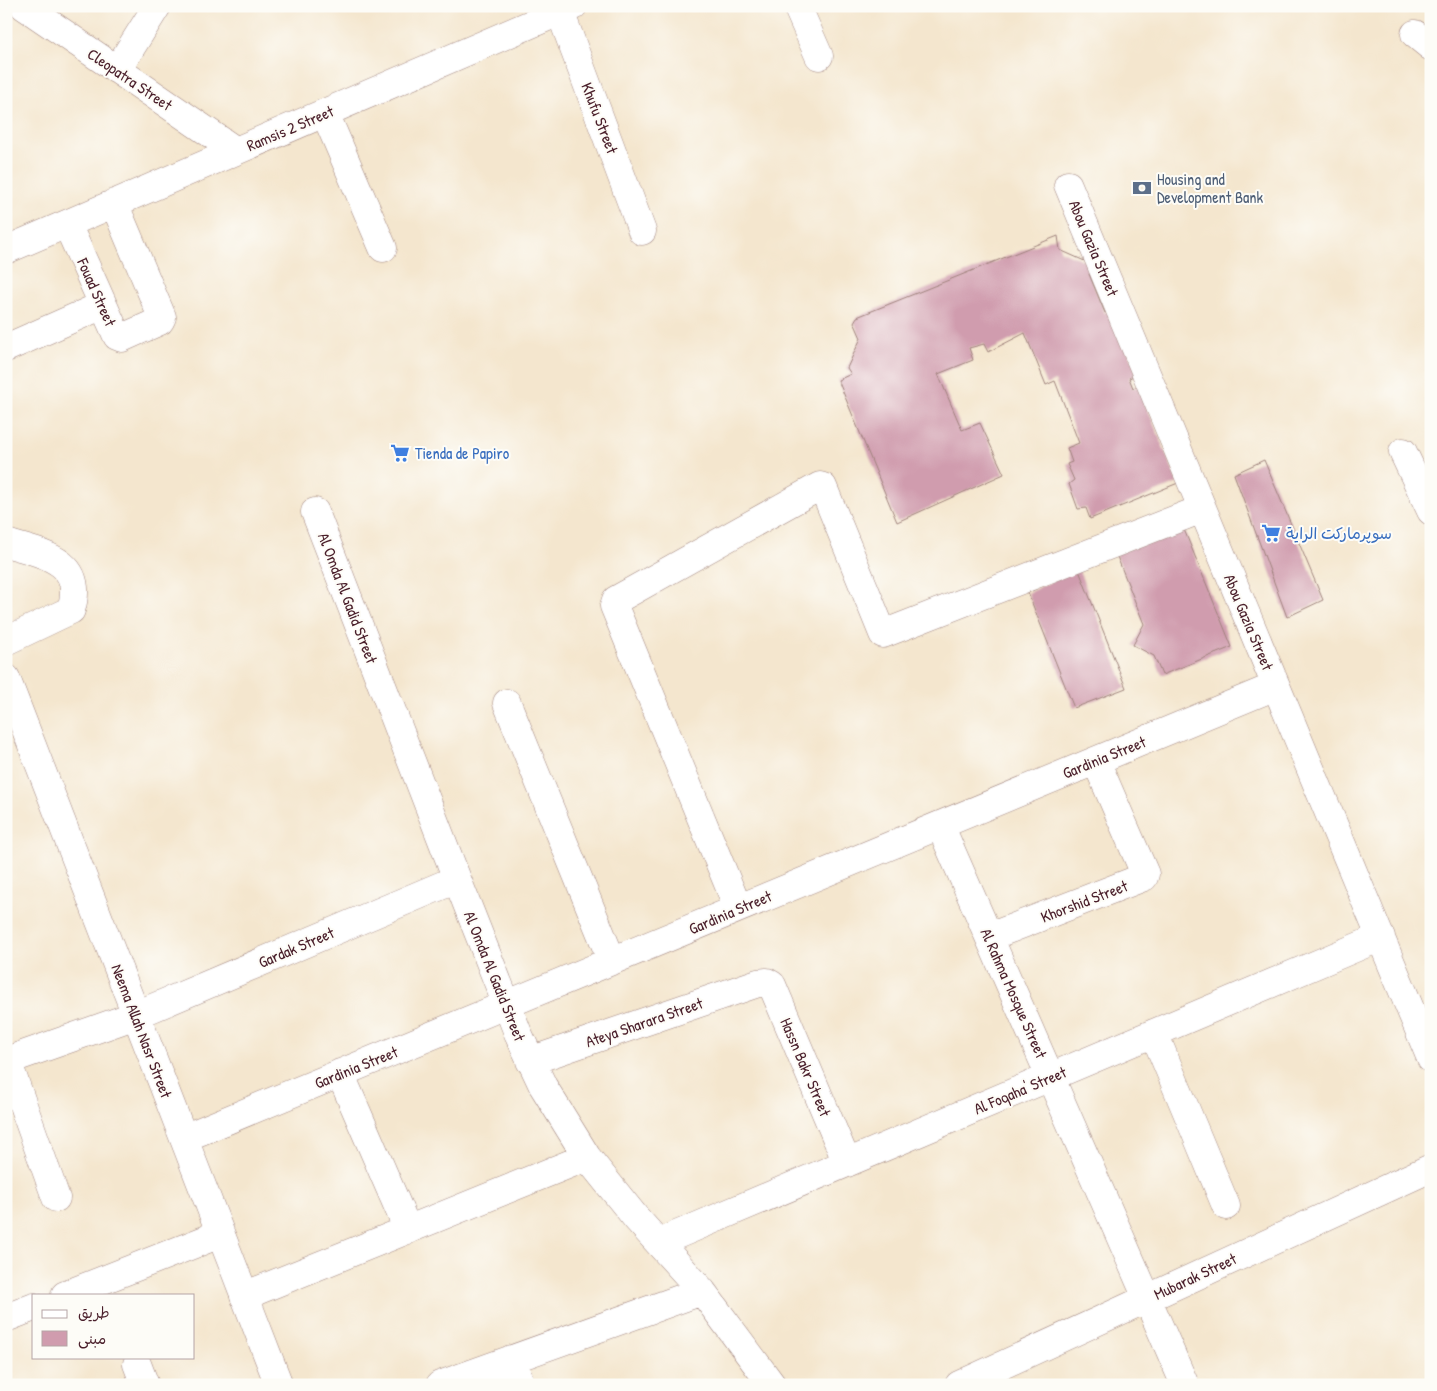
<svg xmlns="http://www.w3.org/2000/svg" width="1437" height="1391" font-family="'Patrick Hand','Playpen Sans Arabic',sans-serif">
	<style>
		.building { fill: #d09cae }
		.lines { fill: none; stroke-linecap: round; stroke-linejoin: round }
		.minor-casing { stroke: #9f827c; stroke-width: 29 }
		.tertiary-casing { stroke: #9f827c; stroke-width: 29 }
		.primary-casing { stroke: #9f827c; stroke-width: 29 }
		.minor { stroke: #fff; stroke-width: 28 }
		.tertiary { stroke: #fff; stroke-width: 28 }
		.primary { stroke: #fff; stroke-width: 28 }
		.labels { text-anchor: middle; stroke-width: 4; stroke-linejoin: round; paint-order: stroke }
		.street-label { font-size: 16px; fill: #4a1f2b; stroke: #fdfcf7 }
		.service-label { font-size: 16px; fill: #4e5e75; stroke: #fdfcf7; text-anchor: start }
		.shop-label { font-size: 16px; fill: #366cbe; stroke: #fdfcf7; text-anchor: start }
	</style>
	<rect width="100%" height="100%" fill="#fdfcf7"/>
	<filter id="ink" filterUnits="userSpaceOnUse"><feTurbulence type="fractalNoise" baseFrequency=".02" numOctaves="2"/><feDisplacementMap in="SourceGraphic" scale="10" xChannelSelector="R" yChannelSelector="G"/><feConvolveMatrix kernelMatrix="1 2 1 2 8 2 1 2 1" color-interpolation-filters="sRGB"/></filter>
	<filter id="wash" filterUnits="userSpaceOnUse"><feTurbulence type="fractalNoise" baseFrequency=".0096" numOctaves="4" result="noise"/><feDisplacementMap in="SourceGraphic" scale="20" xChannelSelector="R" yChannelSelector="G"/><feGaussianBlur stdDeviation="1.12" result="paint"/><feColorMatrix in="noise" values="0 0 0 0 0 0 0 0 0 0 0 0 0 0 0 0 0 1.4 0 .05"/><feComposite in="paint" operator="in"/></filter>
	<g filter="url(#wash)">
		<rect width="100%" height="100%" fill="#f4e6ce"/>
		<g id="blocks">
			<path class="building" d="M1058 236 1060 250 1089 263 1092 270 1089 274 1105 313 1112 310 1138 374 1129 378 1133 388 1138 386 1178 483 1090 519 1086 508 1078 509 1069 484 1074 480 1067 464 1072 462 1067 448 1079 443 1055 381 1046 385 1025 333 988 352 984 344 969 348 973 360 938 374 962 430 980 423 1004 474 897 522 838 380 851 374 847 368 861 338 854 322 857 317Z
				M1264 460 1323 600 1287 617 1234 474Z
				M1183 527 1232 647 1162 675 1154 656 1133 645 1144 624 1116 554Z
				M1078 568 1126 688 1074 708 1028 593Z"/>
		</g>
	</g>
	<g filter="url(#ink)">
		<use href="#blocks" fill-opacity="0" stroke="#9f827c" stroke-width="1"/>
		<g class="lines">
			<g class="minor-casing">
				<path id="minor" d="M24 6 236 151
					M558 6 642 231
					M797 6 819 56
					M1415 34 1431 47
					M117 70 157 6
					M325 113 383 248
					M1068 185 1431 1059
					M67 224 117 336 122 338 160 321 162 317 114 203
					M6 250 573 6
					M6 348 103 305
					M1403 452 1431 511
					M315 512 457 879 518 1033 543 1086 587 1157 636 1218 702 1291 772 1385
					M507 703 612 961
					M940 825 1185 1385
					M738 908 614 606 616 600 820 486 823 487 883 634 1202 509
					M989 937 1144 877 1145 874 1096 761
					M1154 1033 1226 1206
					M7 1060 56 1198
					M6 1061 136 1015 457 879
					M530 1061 758 983 767 982 772 985 847 1163
					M340 1073 408 1230
					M184 1138 1276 686
					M660 1242 1381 937
					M65 1295 220 1234
					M244 1296 587 1157
					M6 1318 34 1307
					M511 1359 521 1385
					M137 1364 145 1385
					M440 1385 702 1291
					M959 1385 1431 1168"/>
			</g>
			<g class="tertiary-casing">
				<path id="tertiary" d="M6 678 279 1385"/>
			</g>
			<g class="primary-casing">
				<path id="primary" d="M6 543C43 554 86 560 71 610L6 641"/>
			</g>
			<use href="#minor" class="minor"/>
			<use href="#tertiary" class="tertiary"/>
			<use href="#primary" class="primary"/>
		</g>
	</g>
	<defs>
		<g id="bank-bare" transform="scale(1.5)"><path d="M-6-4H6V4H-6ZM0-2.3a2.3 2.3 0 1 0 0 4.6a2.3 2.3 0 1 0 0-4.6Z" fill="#5c6f8a" stroke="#fdfcf7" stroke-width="2.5" paint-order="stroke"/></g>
		<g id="supermarket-bare" transform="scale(1.5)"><path d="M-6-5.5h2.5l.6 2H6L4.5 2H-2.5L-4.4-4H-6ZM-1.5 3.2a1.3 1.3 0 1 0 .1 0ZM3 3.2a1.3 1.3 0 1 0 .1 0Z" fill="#3f7fe0" stroke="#fdfcf7" stroke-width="2.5" paint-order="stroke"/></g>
	</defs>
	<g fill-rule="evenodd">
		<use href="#bank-bare" x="1142" y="188"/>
		<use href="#supermarket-bare" x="400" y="453"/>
		<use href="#supermarket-bare" x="1271" y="533"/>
	</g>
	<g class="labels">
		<g class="street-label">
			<text transform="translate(130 79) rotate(34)" y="6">Cleopatra Street</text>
			<text transform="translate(600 118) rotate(69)" y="6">Khufu Street</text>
			<text transform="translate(290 128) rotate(-23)" y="6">Ramsis 2 Street</text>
			<text transform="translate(1094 248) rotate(67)" y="6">Abou Gazia Street</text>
			<text transform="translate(97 292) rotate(66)" y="6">Fouad Street</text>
			<text transform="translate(348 598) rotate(69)" y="6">Al Omda Al Gadid Street</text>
			<text transform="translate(1249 622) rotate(67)" y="6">Abou Gazia Street</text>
			<text transform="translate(1104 757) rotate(-22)" y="6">Gardinia Street</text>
			<text transform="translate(1084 901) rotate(-21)" y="6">Khorshid Street</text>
			<text transform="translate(730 912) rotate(-23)" y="6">Gardinia Street</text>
			<text transform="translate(296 947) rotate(-23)" y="6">Gardak Street</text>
			<text transform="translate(495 976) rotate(68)" y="6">Al Omda Al Gadid Street</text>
			<text transform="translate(1014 993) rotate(66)" y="6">Al Rahma Mosque Street</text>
			<text transform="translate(644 1022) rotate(-19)" y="6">Ateya Sharara Street</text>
			<text transform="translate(142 1031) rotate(69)" y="6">Neema Allah Nasr Street</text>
			<text transform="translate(356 1067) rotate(-22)" y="6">Gardinia Street</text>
			<text transform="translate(806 1067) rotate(67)" y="6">Hassn Bakr Street</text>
			<text transform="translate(1020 1090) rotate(-23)" y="6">Al Foqaha' Street</text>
			<text transform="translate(1195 1276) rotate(-25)" y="6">Mubarak Street</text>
		</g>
		<g class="service-label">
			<text x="1157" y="185">Housing and<tspan x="1157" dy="18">Development Bank</tspan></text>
		</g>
		<g class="shop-label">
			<text x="415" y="459">Tienda de Papiro</text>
			<text x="1286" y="539">سوپرمارکت الراية</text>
		</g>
	</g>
	<rect width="1437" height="1391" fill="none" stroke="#fdfcf7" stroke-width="25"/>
	<rect x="32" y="1294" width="162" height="65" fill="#fdfcf7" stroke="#b5a4a5"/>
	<rect x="42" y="1310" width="25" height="8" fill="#ffffff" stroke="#b5a4a5"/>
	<text x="78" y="1318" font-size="15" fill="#4a1f2b">طريق</text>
	<rect x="42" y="1331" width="25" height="15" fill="#d09cae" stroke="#b5a4a5"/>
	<text x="78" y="1344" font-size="15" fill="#4a1f2b">مبنى</text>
</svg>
